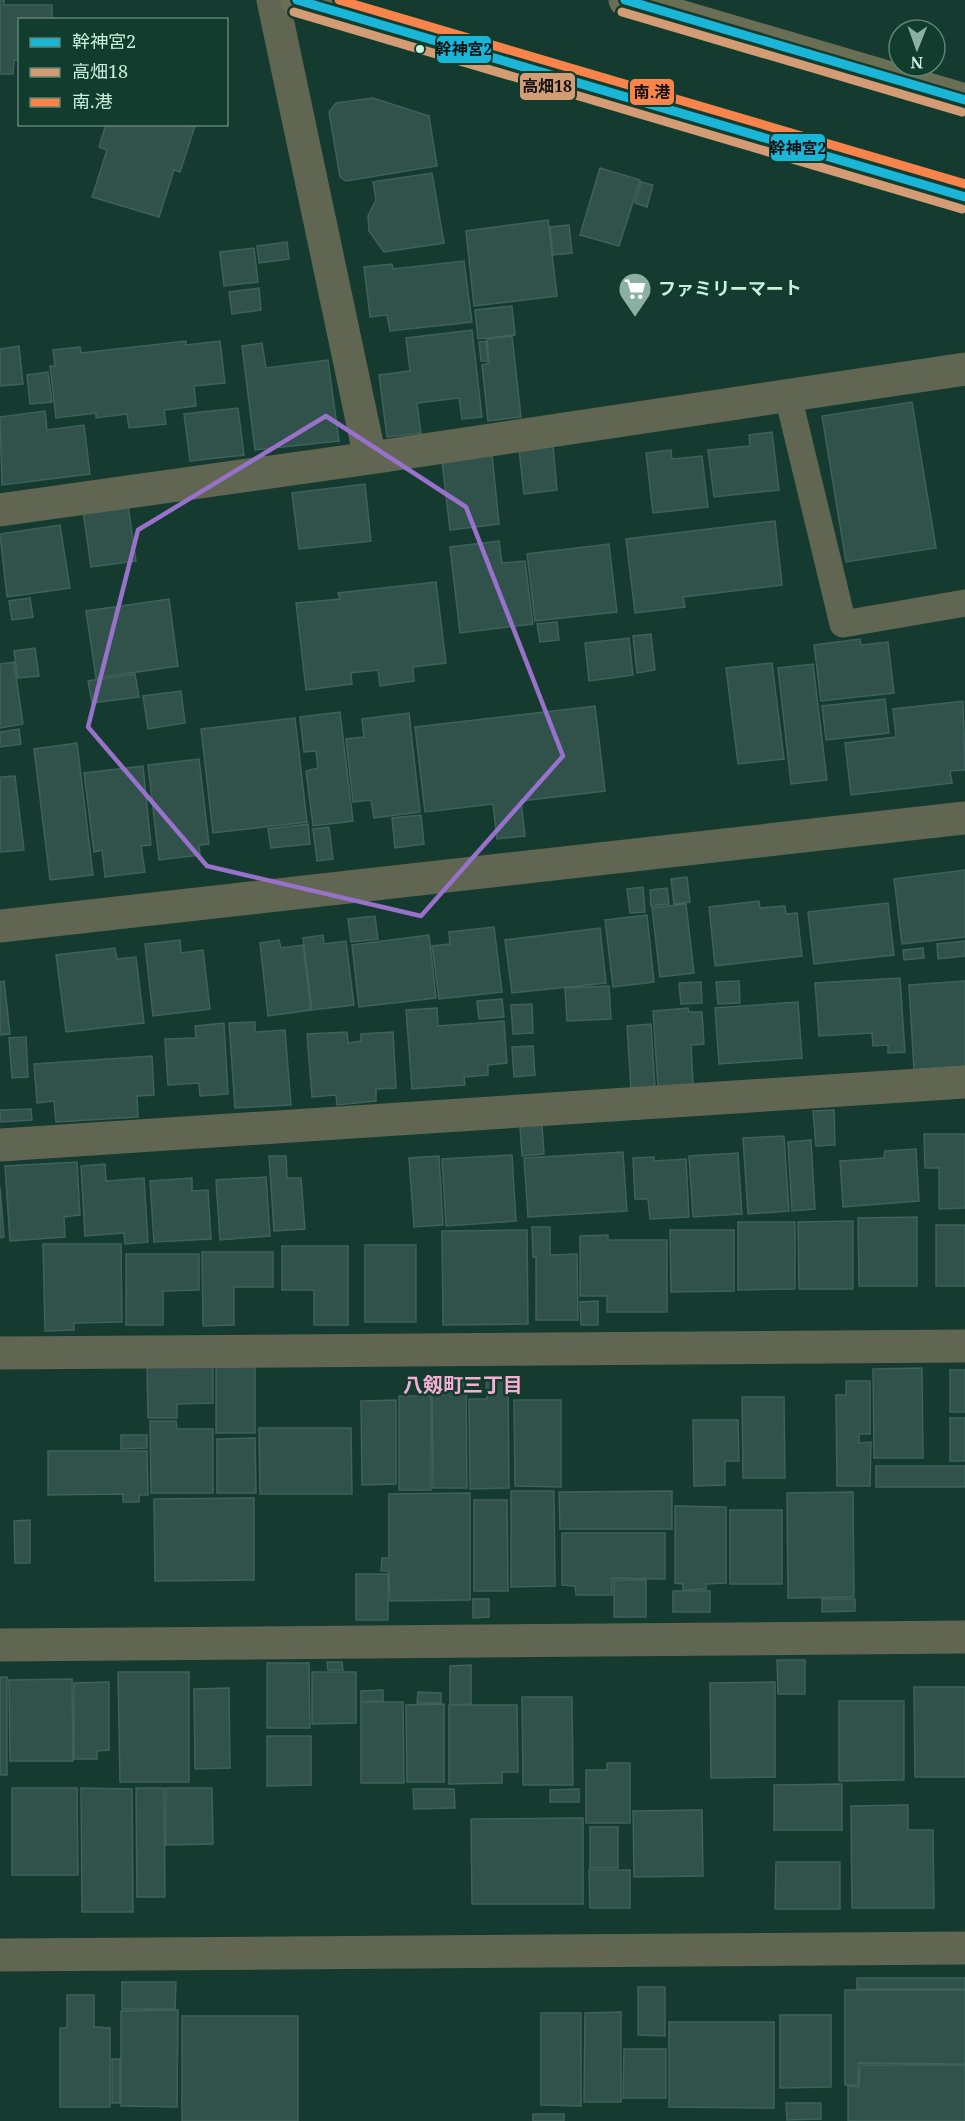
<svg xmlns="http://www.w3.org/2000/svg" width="965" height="2121" font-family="'Noto Serif','Noto Sans JP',serif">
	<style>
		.building { fill: #31524a; stroke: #3e625b; stroke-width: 1.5 }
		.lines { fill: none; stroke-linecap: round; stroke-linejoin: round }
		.service { stroke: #606651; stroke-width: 27 }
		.minor { stroke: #606651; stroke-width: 33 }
		.trunk { stroke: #6a6e54; stroke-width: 33 }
		.bus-1-casing { stroke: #123c2d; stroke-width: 14 }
		.bus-2-casing { stroke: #123c2d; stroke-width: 14 }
		.bus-3-casing { stroke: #123c2d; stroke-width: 14 }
		.bus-1 { stroke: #1ab6d8; stroke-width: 9 }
		.bus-2 { stroke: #d39c74; stroke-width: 9 }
		.bus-3 { stroke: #f8844c; stroke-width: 9 }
		.marked { fill: none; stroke: #9771ca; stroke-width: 4.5; stroke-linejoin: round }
		.bus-dot { fill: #cbf0df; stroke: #123c2d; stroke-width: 2 }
		.labels { text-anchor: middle; stroke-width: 5; stroke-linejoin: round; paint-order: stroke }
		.poi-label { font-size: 18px; font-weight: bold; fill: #cbf0df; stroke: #123c2d; text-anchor: start }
		.neighbourhood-label { font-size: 20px; font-weight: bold; fill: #f8add5; stroke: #123c2d }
		.line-badge { stroke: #123c2d; stroke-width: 2 }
		.pale-badge-label { font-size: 16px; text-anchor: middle; font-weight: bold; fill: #111 }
	</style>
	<rect width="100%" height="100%" fill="#153a2f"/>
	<path class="building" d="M0 0H4V5H52V20H20V60H14L13 74H0Z
		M373 98 429 116 437 166 346 181 340 177 329 112 336 103Z
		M106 124 195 126 180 172 174 170 159 217 92 197 107 150 99 147Z
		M600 168 640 180 619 246 580 235Z
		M432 173 444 243 384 252 369 231 368 216 376 200 373 182Z
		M641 182 653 185 647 207 635 203Z
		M548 220 557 296 474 306 466 231Z
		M569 225 572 253 553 255 550 227Z
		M287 242 289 259 259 263 257 246Z
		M254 248 258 282 224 286 220 252Z
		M464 261 472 322 390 331 387 315 370 317 364 267 392 264 393 269Z
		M259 288 261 310 232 314 229 292Z
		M512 306 515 335 478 339 475 310Z
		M472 330 482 417 462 419 459 398 417 403 421 433 387 437 379 375 410 371 406 338Z
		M512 336 521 417 488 421 482 365 489 363 487 339Z
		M186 341V345L220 341 225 383 194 386 196 406 164 410 166 424 129 428 127 414 96 418V413L56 418 50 366H55L53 350 80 347 81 353Z
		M486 341 488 361H481L479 342Z
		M262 343 266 368 328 360 339 441 255 450 242 346Z
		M19 346 23 384 0 386V349Z
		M48 372 52 402 30 404 27 375Z
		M912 402 936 548 846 562 822 416Z
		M238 408 244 455 190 461 184 414Z
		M45 411 47 430 84 425 90 474 2 485 0 417Z
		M772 432 779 490 714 497 708 450 750 446 749 435Z
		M553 446 557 490 524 494 519 449Z
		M671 450 672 459 702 456 708 507 653 513 646 453Z
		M492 455 499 524 450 530 442 461Z
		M365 484 371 541 299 549 292 493Z
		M128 505 136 561 91 567 83 511Z
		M775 521 782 585 683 597 685 607 635 613 626 539Z
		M60 525 70 588 7 597 0 534Z
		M499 541 502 563 525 561 533 624 460 633 450 547Z
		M609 544 617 612 535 621 527 554Z
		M436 582 446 663 413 667 414 681 380 686 378 670 351 673 352 684 306 690 296 603 340 599 338 593Z
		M30 598 33 617 12 620 9 601Z
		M169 599 178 666 96 678 86 611Z
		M557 622 559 640 540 642 537 624Z
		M651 634 655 670 637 673 633 636Z
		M629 638 633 675 589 681 585 643Z
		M860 639 861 645 888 642 894 693 821 701 814 645Z
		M35 648 39 676 18 678 14 651Z
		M14 662 23 724 0 728V664Z
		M772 663 784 759 738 764 726 668Z
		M813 664 827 780 791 784 778 668Z
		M135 674 139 697 92 703 88 681Z
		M181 691 185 723 148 729 143 696Z
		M885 699 889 733 826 740 822 706Z
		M963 701 965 770 950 771 952 783 851 795 845 743 896 737 893 709Z
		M595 706 605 791 521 801 525 836 497 839 493 804 425 812 415 727Z
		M340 712 353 821 313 826 306 771 318 768 316 751 304 752 300 717Z
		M409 713 420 812 374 818 371 800 353 802 346 739 364 737 362 719Z
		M295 718 307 822 213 833 201 729Z
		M19 729 21 744 0 747V732Z
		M77 743 93 875 50 880 34 749Z
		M199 759 209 844 199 845 200 855 159 860 148 765Z
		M143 766 151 845 141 846 145 872 105 877 102 850 94 852 84 773Z
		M15 776 24 850 0 852V777Z
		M421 815 424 844 395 848 392 818Z
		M308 824 310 844 271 848 268 829Z
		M329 827 333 859 317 861 313 829Z
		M965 870V937L902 944 894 879Z
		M687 877 690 902 674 904 671 879Z
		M643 887 645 912 630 913 627 889Z
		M667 888 669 904 651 906 650 890Z
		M759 901 760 908 785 906 786 914 797 913 802 956 715 966 709 907Z
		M888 903 894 955 814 964 808 912Z
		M686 904 694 973 660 977 652 908Z
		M647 915 654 982 613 987 605 920Z
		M375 916 378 939 351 942 348 919Z
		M494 927 502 992 439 999 432 946 450 944 449 932Z
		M600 928 606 983 512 993 505 940Z
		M323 935 324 944 346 941 354 1005 312 1010 303 938Z
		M429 935 436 998 359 1007 352 945Z
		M180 940 181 953 203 950 210 1009 153 1016 145 944Z
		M279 940 281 948 303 945 311 1010 268 1016 260 943Z
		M965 941V956L938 959 937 944Z
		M115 948 117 959 136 957 144 1023 66 1032 56 955Z
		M923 948 924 958 904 960 903 950Z
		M900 978 905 1052 888 1053V1045L873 1046 872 1033 819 1036 815 983Z
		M4 981 10 1034 0 1035V982Z
		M739 981 740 1003 718 1004 716 982Z
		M965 981V1066L914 1070 909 985Z
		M701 982 702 1003 681 1004 679 983Z
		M609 986 611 1019 567 1021 565 988Z
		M502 999 504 1017 479 1019 477 1001Z
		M798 1002 802 1058 719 1064 715 1008Z
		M532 1004 533 1033 513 1034 511 1005Z
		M437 1008 438 1026 504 1021 507 1063 488 1065V1075L464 1077 465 1085 412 1089 406 1010Z
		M688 1008 689 1012H702L704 1044 691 1045 693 1084 658 1087 653 1011Z
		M255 1022V1032L285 1030 291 1105 235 1108 229 1023Z
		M224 1023 228 1094 200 1096 199 1083 168 1085 165 1039 196 1038 195 1026Z
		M651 1024 655 1087 631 1089 627 1026Z
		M347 1032 348 1043 361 1041V1034L393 1032 396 1088 376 1089V1101L337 1105 336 1095 312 1097 307 1034Z
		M26 1037 28 1077 12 1078 9 1038Z
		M533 1046 535 1075 514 1077 512 1047Z
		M152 1056 154 1095 137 1096 138 1117 56 1122 54 1101 37 1103 34 1064Z
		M31 1109 32 1120 1 1122 0 1110Z
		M834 1110 835 1145 816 1146 813 1111Z
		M542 1125 544 1154 522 1156 520 1126Z
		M924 1134H965V1208L939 1209V1168H925Z
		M784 1136 789 1211 748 1214 743 1138Z
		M811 1140 815 1209 792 1211 788 1142Z
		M916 1149 919 1201 843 1207 840 1161 884 1158 885 1151Z
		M623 1152 627 1211 528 1217 524 1158Z
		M738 1153 742 1214 693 1217 689 1156Z
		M512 1155 516 1221 446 1226 442 1159Z
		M269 1156H286L287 1178H301L305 1229 274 1231Z
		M439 1156 443 1225 414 1227 409 1158Z
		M654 1157V1161L686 1159 689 1217 650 1219 648 1199H635L633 1158Z
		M77 1162 80 1215 64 1217 65 1237 10 1241 5 1166Z
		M105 1164 106 1181 144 1178 148 1242 125 1244 124 1233 85 1236 81 1166Z
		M266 1177 270 1236 220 1240 216 1180Z
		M192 1178V1191L208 1190 211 1239 154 1242 150 1181Z
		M0 1187 4 1237 0 1238Z
		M917 1217V1286H859L858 1218Z
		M853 1221V1289H799L798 1222Z
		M738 1222H795V1289L738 1290Z
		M936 1225H965V1286H936Z
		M532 1227H550V1255L577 1254 578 1320H536V1257H533Z
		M527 1230 528 1324 443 1325 442 1231Z
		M670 1230H734V1291L671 1292Z
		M608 1235V1240H667V1312H607V1296H580V1236Z
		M43 1244H121L122 1322 74 1323V1330L45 1331Z
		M365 1245H416V1322H365Z
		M282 1246H348V1325H314V1290H282Z
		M202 1252H273V1287H234V1325L203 1326Z
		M126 1254H199V1290L163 1291V1325H126Z
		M598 1301V1325H581L580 1302Z
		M216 1366H255V1433H216Z
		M147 1367H213V1403L177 1404V1418H148Z
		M922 1368 923 1458H874L873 1369Z
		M950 1370H965V1412H950Z
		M486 1376 508 1377 509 1488 470 1489 469 1399H487Z
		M432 1380H466L467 1488H433Z
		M846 1381H870V1434H859V1443L871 1442 870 1486H837L836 1395H846Z
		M399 1396H431V1490H399Z
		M742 1397H784L785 1478H743Z
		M396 1400V1484L362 1485 361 1401Z
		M514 1400H561V1487L515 1486Z
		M950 1418H965V1461H950Z
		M693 1420H738L739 1461H725V1485L694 1486Z
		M150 1421H176L177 1429H213V1493H151Z
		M259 1428H351L352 1494H260Z
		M121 1435H147V1448L121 1449Z
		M255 1438 256 1493H217V1439Z
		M48 1451H147L148 1495H139V1502H123V1494L48 1495Z
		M876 1466H965V1487H876Z
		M511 1491H554L555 1586 511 1587Z
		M672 1491V1529H560L559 1492Z
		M853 1492 854 1597 788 1598 787 1493Z
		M470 1493V1600L390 1601 389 1571H381L382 1558H389V1494Z
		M254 1498V1580L155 1581 154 1499Z
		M474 1500H507L508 1591H474Z
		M675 1506 726 1507V1583L706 1584V1589L683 1590V1584L675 1583Z
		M730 1510H782V1584H730Z
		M30 1520V1563H15L14 1521Z
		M562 1533H665V1579L612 1578V1595H576L575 1586 562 1585Z
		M356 1574H388V1620H356Z
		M614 1580H646V1617H614Z
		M673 1591H710V1612H673Z
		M473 1599H489V1617L473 1618Z
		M822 1599H855V1611L822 1612Z
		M777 1660H805V1694H778Z
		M327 1662H342L343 1670H328Z
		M267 1663H309L310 1728H267Z
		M471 1665V1704L450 1705V1666Z
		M118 1672H189V1782H120Z
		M312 1672H356V1723L312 1724Z
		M0 1677H7V1775H0Z
		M72 1679 73 1761H10L9 1680Z
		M109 1682V1750L97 1751V1759H74V1683Z
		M775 1682V1777L711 1778 710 1683Z
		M914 1687H965V1777H915Z
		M229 1688 230 1768 195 1769 194 1689Z
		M383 1690V1701L361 1702V1691Z
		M418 1692 441 1693V1703H417Z
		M522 1697H572L573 1785H523Z
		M839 1701H904V1780L839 1781Z
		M361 1702H403L404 1783H361Z
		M444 1704V1782H407L406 1705Z
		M449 1705H517L518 1772H502V1783L449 1784Z
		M267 1736H311V1785L267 1786Z
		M607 1763H630V1823H586V1770H607Z
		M842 1784V1830H774V1785Z
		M12 1788H77L78 1875H12Z
		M81 1788 132 1789 133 1912H82Z
		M136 1788H164L165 1897H137Z
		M166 1788H212L213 1844 166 1845Z
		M413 1789H454L455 1808 414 1809Z
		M579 1789V1802H550V1790Z
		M908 1805V1830H933L934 1908H852L851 1806Z
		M702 1810 703 1876 634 1877 633 1811Z
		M583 1818V1904H472L471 1819Z
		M590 1827H618V1868H590Z
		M776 1862H840V1909H775Z
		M589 1870H630V1908H590Z
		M857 1978H965V1989H857Z
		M122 1982H176L175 2009H122Z
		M638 1987H665V2036L638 2035Z
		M845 1990H965V2064L858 2063V2085H845Z
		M67 1995H94V2027L110 2028V2107H60V2028H67Z
		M178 2010 177 2107 121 2106V2011Z
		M621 2012V2102H584L585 2013Z
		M541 2013H581V2106L541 2105Z
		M780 2015H831V2087L780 2088Z
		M182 2016H298V2121H182Z
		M669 2022H774V2108L669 2107Z
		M624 2049H666V2098H623Z
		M112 2059H120V2103H112Z
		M860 2065H965V2121H848V2086L859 2087Z
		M786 2103H821V2119L787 2120Z
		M533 2114H564V2121H533Z"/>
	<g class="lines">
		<path class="service" d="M788 396 843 624 965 603"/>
		<path class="minor" d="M273 0 370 458
			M0 510 370 458 965 369
			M0 926 965 818
			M0 1145 965 1082
			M0 1353 965 1346
			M0 1645 965 1637
			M0 1955 965 1948"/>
		<path class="trunk" d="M297 0 965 197
			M625 0 965 100"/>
		<g class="bus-1-casing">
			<path id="bus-1" d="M297 0 965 197
				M625 0 965 100"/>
		</g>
		<g class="bus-2-casing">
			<path id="bus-2" d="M294 12 962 209
				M622 12 962 112"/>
		</g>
		<g class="bus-3-casing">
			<path id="bus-3" d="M339 0 965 184"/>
		</g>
		<use href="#bus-1" class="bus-1"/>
		<use href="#bus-2" class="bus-2"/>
		<use href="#bus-3" class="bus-3"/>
	</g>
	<path class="marked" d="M326 416 466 507 563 756 421 916 207 866 88 727 138 530Z"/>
	<defs>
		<g id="supermarket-pin" transform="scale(1.725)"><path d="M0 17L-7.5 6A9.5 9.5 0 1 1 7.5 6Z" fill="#8bb0a1" stroke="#123c2d"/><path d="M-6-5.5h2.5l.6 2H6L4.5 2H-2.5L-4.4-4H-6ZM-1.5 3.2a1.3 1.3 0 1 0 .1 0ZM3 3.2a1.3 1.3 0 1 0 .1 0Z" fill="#fff"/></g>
	</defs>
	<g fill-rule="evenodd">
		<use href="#supermarket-pin" x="635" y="289"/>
	</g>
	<circle class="bus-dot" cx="420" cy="49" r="5"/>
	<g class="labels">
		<g class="poi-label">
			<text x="658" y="295">ファミリーマート</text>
		</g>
		<g class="neighbourhood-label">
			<text x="463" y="1392">八剱町三丁目</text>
		</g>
	</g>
	<g class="line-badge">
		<rect x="436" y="35" width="56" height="29" rx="6" fill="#1ab6d8"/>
		<rect x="519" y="72" width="57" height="29" rx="6" fill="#d39c74"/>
		<rect x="629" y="78" width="46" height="28" rx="6" fill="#f8844c"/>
		<rect x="770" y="133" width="56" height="29" rx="6" fill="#1ab6d8"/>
	</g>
	<g class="pale-badge-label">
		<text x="464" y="55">幹神宮2</text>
		<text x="547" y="92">高畑18</text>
		<text x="652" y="98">南.港</text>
		<text x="798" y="154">幹神宮2</text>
	</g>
	<rect x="18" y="18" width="210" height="108" fill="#123c2d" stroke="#5c8474" stroke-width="1.5"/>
	<rect x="30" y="38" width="30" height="9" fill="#1ab6d8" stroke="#5c8474" stroke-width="1.5"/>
	<text x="72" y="48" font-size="18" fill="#cbf0df">幹神宮2</text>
	<rect x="30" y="68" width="30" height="9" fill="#d39c74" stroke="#5c8474" stroke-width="1.5"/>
	<text x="72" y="78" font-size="18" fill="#cbf0df">高畑18</text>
	<rect x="30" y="98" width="30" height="9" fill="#f8844c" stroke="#5c8474" stroke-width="1.5"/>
	<text x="72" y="108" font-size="18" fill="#cbf0df">南.港</text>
	<g transform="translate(917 48) rotate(181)"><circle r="28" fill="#123c2d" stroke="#5c8474" stroke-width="1.5"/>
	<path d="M0-4.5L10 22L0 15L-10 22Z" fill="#8bb0a1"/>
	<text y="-9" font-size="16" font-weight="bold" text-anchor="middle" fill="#cbf0df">N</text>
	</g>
</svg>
